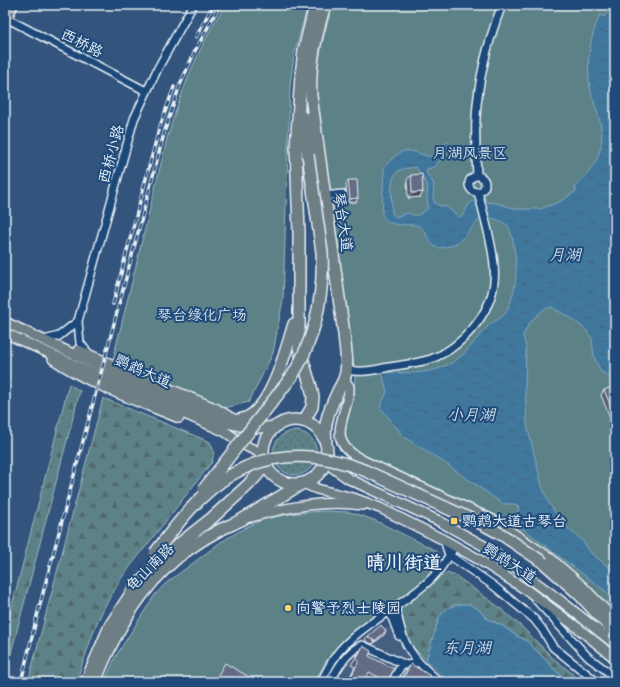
<svg xmlns="http://www.w3.org/2000/svg" width="620" height="687" font-family="'Patrick Hand','LXGW WenKai TC',sans-serif">
	<style>
		.built { fill: #445e81 }
		.grass { fill: url(#grass-dots); stroke: #a2b9c0 }
		.forest { fill: url(#forest-firs); stroke: #a2b9c0 }
		.park { fill: #5b8187; stroke: #a2b9c0 }
		.water { fill: url(#water-ripples); stroke: #84a8c1; fill-rule: evenodd }
		.lines { fill: none; stroke-linecap: round; stroke-linejoin: round }
		.minor-casing { stroke: #e8f1f8; stroke-width: 10 }
		.major-casing { stroke: #e8f1f8; stroke-width: 12 }
		.highway-casing { stroke: #e8f1f8; stroke-width: 14 }
		.minor { stroke: #1f4a7a; stroke-width: 7 }
		.major { stroke: #6d7e84; stroke-width: 9 }
		.highway { stroke: #6d7e84; stroke-width: 11 }
		.rail-casing { stroke: #e8f1f8; stroke-width: 3.5 }
		.rail { stroke: #1f4a7a; stroke-width: 2; stroke-dasharray: 6; stroke-linecap: butt }
		.highway-bridge-casing { stroke: #e8f1f8; stroke-width: 14; stroke-linecap: butt }
		.highway-bridge { stroke: #6d7e84; stroke-width: 11 }
		.wall { fill: #555d72; stroke: #e8f1f8 }
		.shaded-wall { fill: #454c5c; stroke: #e8f1f8 }
		.building { fill: #636c84; stroke: #e8f1f8 }
		.poi-dot { fill: #ffd166; stroke: #1f4a7a; stroke-width: 1.5 }
		.labels { text-anchor: middle; stroke-width: 4; stroke-linejoin: round; paint-order: stroke }
		.street-label { font-size: 15px; fill: #e8f1f8; stroke: #1f4a7a }
		.park-label { font-size: 15px; fill: #d3e0e7; stroke: #1f4a7a }
		.poi-label { font-size: 15px; fill: #e8f1f8; stroke: #1f4a7a; text-anchor: start }
		.water-label { font-size: 16px; font-style: italic; fill: #cfdfea; stroke: #1f4a7a }
		.district-label { font-size: 19px; font-weight: bold; fill: #e8f1f8; stroke: #1f4a7a }
	</style>
	<defs>
		<pattern id="grass-dots" width="8" height="8" patternUnits="userSpaceOnUse"><rect width="8" height="8" fill="#5b8187"/><path d="M2 2h.1M6 6h.1" fill="none" stroke="#52676c" stroke-width="1.8" stroke-linecap="round"/></pattern>
		<pattern id="forest-firs" width="22" height="20" patternUnits="userSpaceOnUse"><rect width="22" height="20" fill="#5b8187"/><path d="M5 1l3.5 6h-7zM16 11l3.5 6h-7z" fill="#52676c"/></pattern>
		<pattern id="water-ripples" width="26" height="14" patternUnits="userSpaceOnUse"><rect width="26" height="14" fill="#41789d"/><path d="M2 4q2-2 4 0t4 0M15 11q2-2 4 0t4 0" fill="none" stroke="#436278"/></pattern>
	</defs>
	<rect width="100%" height="100%" fill="#33547d"/>
	<filter id="ink" filterUnits="userSpaceOnUse"><feTurbulence type="fractalNoise" baseFrequency=".025" numOctaves="2"/><feDisplacementMap in="SourceGraphic" scale="8" xChannelSelector="R" yChannelSelector="G"/><feConvolveMatrix kernelMatrix="1 2 1 2 8 2 1 2 1" color-interpolation-filters="sRGB"/></filter>
	<g filter="url(#ink)">
		<path class="built" d="M403 623 410 644 449 682H327L334 668 347 649 362 636 365 639 384 627 392 628Z"/>
		<path class="grass" d="M273 453a22 22 0 1 1 44 0a22 22 0 1 1-44 0Z"/>
		<path class="forest" d="M69 384 80 391 5 676V633Z
			M103 398 210 442 214 451 212 462 122 577 105 606 96 625 76 682H28Z
			M447 573 456 576 499 607 521 626 553 658 573 674 578 682H568L557 672 527 641 515 635 503 626 487 619 478 609 469 604 454 605 439 618 426 660 410 644 399 609 438 577Z"/>
		<path class="park" d="M225 5H308L294 55 290 86 283 299 273 353 249 402 224 408 113 359 167 139C180 93 199 46 225 5Z
			M333 5H615V616L601 600 362 456 348 444 345 438 346 425 354 395 355 376 316 92C317 62 323 34 333 5Z
			M323 511 350 512 374 520 433 549 438 553 440 558 437 568 428 578 365 623 341 644 325 662 315 682H104L116 656 154 596 165 584 221 542 248 526 264 519 290 514Z"/>
		<path class="water" d="M614 5H615V381L614 378 601 372 594 357 592 339 587 331 571 318 551 307 543 310 535 317 528 325 523 336 526 347 525 386 527 425 542 486 550 505 567 528 582 540 591 553 615 572V596L613 597 514 522 519 508 515 504H503L445 463 404 437 380 407 387 392 382 372C403 373 425 375 445 366 466 358 474 339 489 325 495 320 502 319 506 312 518 289 518 262 512 237 511 234 510 229 508 226 502 220 490 217 482 218 468 227 467 241 447 247 444 247 441 248 438 248 426 245 428 226 415 225 403 224 388 228 382 214L384 168C387 163 391 160 395 156 408 145 418 155 432 157L435 156 447 142 451 145 435 167 427 169 426 172 434 184 433 198 435 203 438 205 447 207 459 217 463 215 469 204 473 201 496 203 517 209H540L559 202 576 191 575 187C583 178 593 170 597 158 609 131 595 112 590 87 586 63 590 36 600 15L604 17ZM416 167 428 186 427 197 428 208C422 214 417 218 408 213L396 217 392 213C392 203 389 179 397 172 401 168 411 168 416 167Z
			M469 604 478 609 487 619 503 626 515 635 527 641 557 672 568 682H449L426 660 439 618C446 606 456 604 469 604Z"/>
		<g class="lines">
			<g class="minor-casing">
				<path id="minor" d="M6 18 146 91
					M477 176C476 157 475 138 476 118 478 80 488 41 502 5
					M469 184a8 8 0 1 1 16 0a8 8 0 1 1-16 0Z
					M325 196 342 194
					M78 321 134 119 158 68 193 5
					M44 340 59 336 78 321 80 343 89 354
					M347 370C361 373 375 370 389 367 403 365 418 363 431 359 461 348 491 314 494 282 497 258 484 216 478 192
					M444 540 449 555 494 586 534 619 542 629 553 647 597 682
					M536 600 588 657 615 677
					M395 606C398 617 400 629 404 639 411 657 426 670 440 682
					M389 610 399 636
					M321 682C327 671 332 659 340 650 366 621 404 606 432 578 439 571 446 561 452 551
					M330 682C337 669 347 651 362 645L406 665 414 664
					M392 682 402 664"/>
			</g>
			<g class="major-casing">
				<path id="major" d="M5 21 13 5
					M5 322 137 384 227 423 251 429 275 426
					M5 333 132 391 224 431 248 447 263 454
					M78 350 217 409 235 420
					M53 359C91 385 137 401 179 418
					M344 379 349 387V392C342 428 326 443 368 463L493 520 550 558 582 586 615 620
					M327 456 332 467 349 479 439 521 493 551 561 601 615 644
					M303 483 317 489 353 498 380 508 444 540 478 559 528 591 578 628 615 658
					M251 517C288 507 324 500 363 505"/>
			</g>
			<g class="highway-casing">
				<path id="highway" d="M325 5C316 35 309 65 311 96L344 334C345 346 348 361 346 372 345 379 342 384 339 389 331 406 323 422 326 440
					M303 117 308 155
					M263 452a32 32 0 1 1 64 0a32 32 0 1 1-64 0Z
					M303 420 304 421 312 407 313 397 311 387 299 348V232L296 148 301 75 304 50 315 5
					M227 423C233 421 242 420 248 417 273 404 286 349 294 324
					M544 563 579 594 615 633
					M86 682 110 626 134 589 174 548 212 518 248 485 258 474 264 462
					M95 682C113 635 138 590 178 557 190 548 203 539 216 532 225 527 234 524 243 519 263 507 283 495 303 483"/>
			</g>
			<use href="#minor" class="minor"/>
			<use href="#major" class="major"/>
			<use href="#highway" class="highway"/>
			<g class="rail-casing">
				<path id="rail" d="M196 37 213 5
					M113 304 159 129 174 87
					M21 682 38 612 165 130 180 85 195 51 220 5"/>
			</g>
			<use href="#rail" class="rail"/>
			<g class="highway-bridge-casing">
				<path id="highway-bridge" d="M204 489 293 375C315 338 324 296 322 252L308 155
					M155 553C176 525 200 493 231 475 274 449 322 453 366 471L486 526 501 534 544 563"/>
			</g>
			<use href="#highway-bridge" class="highway-bridge"/>
		</g>
		<path class="wall" d="M411 175 423 192 420 197 408 198 407 180Z
			M348 180 356 202H347L346 184Z
			M604 390 615 395V430L601 395Z
			M384 635 373 644 367 642 365 639 368 636Z
			M363 646 369 656 387 682H371L366 679 364 682H347L355 667 351 665Z
			M411 664 428 682H400L406 670Z"/>
		<path class="shaded-wall" d="M423 192 420 197 408 198 412 193Z
			M358 198 356 202H347L350 199Z
			M386 631 384 635 373 644 375 641Z"/>
		<path class="building" d="M422 174 423 192 412 193 411 175Z
			M348 180H357L358 198 350 199Z
			M612 387 615 395V416L604 390Z
			M381 625 386 631 375 641 369 638 368 636Z
			M363 646 371 651 369 656 394 669 387 682 369 672 364 682H348L359 661 356 659Z
			M225 663 249 677 245 682H214Z
			M411 664 431 676 428 682H401Z"/>
	</g>
	<g class="poi-dot">
		<rect x="450" y="517" width="8" height="8" rx="2"/>
		<circle cx="288" cy="608" r="4"/>
	</g>
	<g class="labels">
		<g class="street-label">
			<text transform="translate(82 43) rotate(27)" y="5">西桥路</text>
			<text transform="translate(111 154) rotate(-75)" y="5">西桥小路</text>
			<text transform="translate(343 222) rotate(82)" y="5">琴台大道</text>
			<text transform="translate(143 371) rotate(24)" y="5">鹦鹉大道</text>
			<text transform="translate(510 563) rotate(33)" y="5">鹦鹉大道</text>
			<text transform="translate(150 567) rotate(-45)" y="5">龟山南路</text>
		</g>
		<g class="park-label">
			<text x="470" y="158">月湖风景区</text>
			<text x="202" y="320">琴台绿化广场</text>
		</g>
		<g class="poi-label">
			<text x="462" y="526">鹦鹉大道古琴台</text>
			<text x="296" y="613">向警予烈士陵园</text>
		</g>
		<g class="water-label">
			<text x="565" y="260">月湖</text>
			<text x="471" y="420">小月湖</text>
			<text x="467" y="653">东月湖</text>
		</g>
		<g class="district-label">
			<text x="404" y="569">晴川街道</text>
		</g>
	</g>
	<rect width="620" height="687" fill="none" stroke="#1f4a7a" stroke-width="20"/>
	<rect x="10" y="10" width="600" height="667" fill="none" stroke="#e8f1f8" stroke-width="1.5" filter="url(#ink)"/>
</svg>
